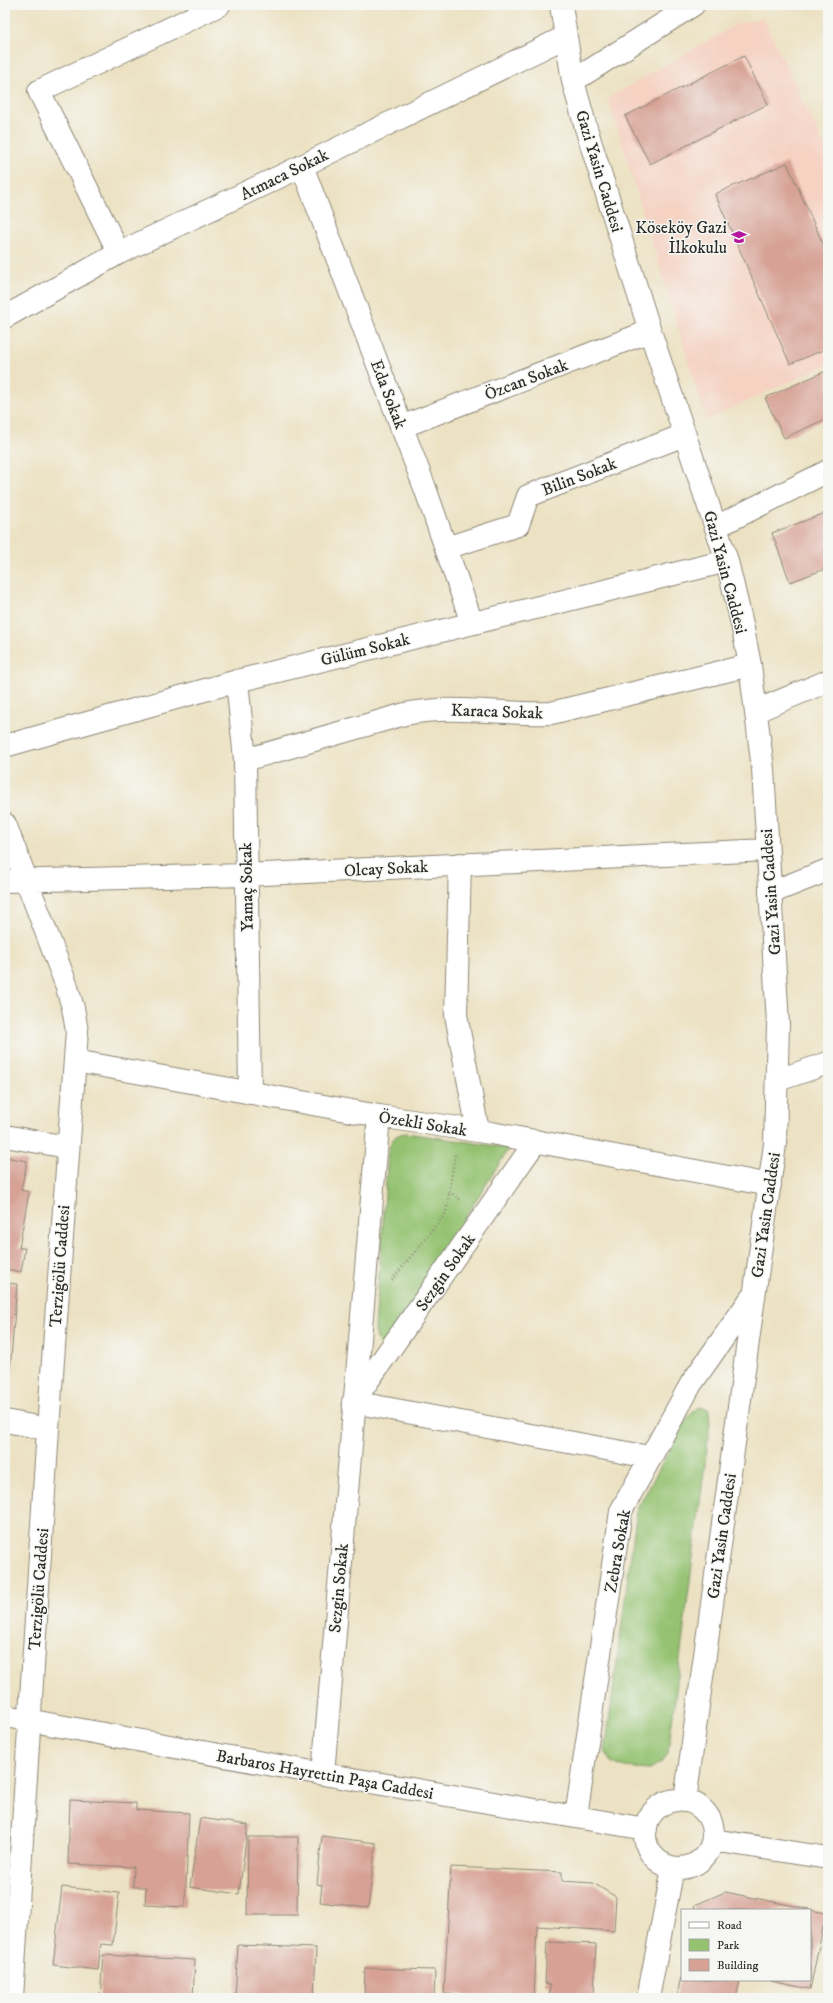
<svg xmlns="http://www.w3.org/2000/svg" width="833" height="2003" font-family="'IM FELL DW Pica',serif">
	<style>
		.built { fill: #f5d2c2 }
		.green { fill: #94c271; stroke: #60764e }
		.building { fill: #d7a295 }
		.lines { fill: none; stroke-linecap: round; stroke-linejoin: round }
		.minor-casing { stroke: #8c8677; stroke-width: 24 }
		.path { stroke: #8c8677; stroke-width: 2.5; stroke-dasharray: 1 3; stroke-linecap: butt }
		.minor { stroke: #fff; stroke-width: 22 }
		.labels { text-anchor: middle; stroke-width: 3; stroke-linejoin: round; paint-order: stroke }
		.street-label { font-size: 17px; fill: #2b2b2b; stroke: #f6f6f2 }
		.poi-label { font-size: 17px; fill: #2b2b2b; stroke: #f6f6f2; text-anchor: end }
	</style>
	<rect width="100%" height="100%" fill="#f6f6f2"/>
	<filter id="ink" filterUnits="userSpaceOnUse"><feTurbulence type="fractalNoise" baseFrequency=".025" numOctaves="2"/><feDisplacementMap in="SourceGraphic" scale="8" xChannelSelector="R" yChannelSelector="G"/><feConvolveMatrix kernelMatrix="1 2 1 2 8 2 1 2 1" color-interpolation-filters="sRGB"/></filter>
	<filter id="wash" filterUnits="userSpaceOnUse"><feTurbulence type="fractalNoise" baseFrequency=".012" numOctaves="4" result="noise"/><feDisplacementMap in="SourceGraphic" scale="16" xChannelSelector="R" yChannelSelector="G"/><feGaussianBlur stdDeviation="0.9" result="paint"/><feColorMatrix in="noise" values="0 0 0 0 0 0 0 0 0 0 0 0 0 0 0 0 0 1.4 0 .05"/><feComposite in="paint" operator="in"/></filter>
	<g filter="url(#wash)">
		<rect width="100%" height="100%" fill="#ece2c3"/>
		<path class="built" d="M763 18 828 153V364L706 420 608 98 737 24Z"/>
		<path class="green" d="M406 1133 509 1148 386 1344H380L377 1340 375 1328 388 1153C390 1141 394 1134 406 1133Z
			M704 1407 709 1410 710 1424 668 1753 662 1762 650 1769 622 1767 611 1762 605 1751 637 1509 688 1417 697 1408Z"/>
		<g id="blocks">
			<path class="building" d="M744 56 768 104 650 164 625 116Z
				M787 163 828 255V348L790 364 715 194Z
				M828 370V418L784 438 765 398Z
				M828 512V568L790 582 772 533Z
				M5 1157 27 1161 21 1190 29 1192 19 1248H25L21 1272 5 1269Z
				M5 1283 17 1284 10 1371 5 1370Z
				M70 1800 136 1803V1810L189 1813 185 1907 145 1905 146 1887H133L134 1867 68 1864Z
				M200 1818 248 1825 239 1894 190 1887Z
				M322 1836 376 1843 368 1908 320 1902 322 1885 317 1884Z
				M248 1837H298L297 1915H247Z
				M451 1867 562 1872V1881L593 1883 616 1897 614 1931 537 1926 534 1998 444 1994Z
				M62 1887 119 1893 113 1945 101 1944 98 1970 53 1965Z
				M725 1892 809 1909V1910H694L695 1905Z
				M810 1910 826 1913 810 1989 771 1981 810 1980Z
				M547 1942 596 1944 594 1998H549L550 1985 545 1984Z
				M238 1945 316 1948 314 1998H235Z
				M103 1955 195 1960 193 1998H100Z
				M365 1968 435 1970 434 1998H364Z
				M681 1975 682 1980H740L736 1998H677Z"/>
		</g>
	</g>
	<g filter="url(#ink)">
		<use href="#blocks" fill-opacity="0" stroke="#8c8677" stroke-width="1"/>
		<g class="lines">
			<g class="minor-casing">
				<path id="minor" d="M561 5 573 81 586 128 650 331 727 561 742 624 750 665 763 769 778 1024 775 1144 685 1801
					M573 81 693 5
					M302 166 425 488 472 623
					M119 253 39 91 219 5
					M5 317 119 253 302 166 565 37
					M401 427 650 331
					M716 527 828 471
					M446 548 518 525 528 496 684 435
					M237 681 245 760 250 1093
					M756 711 828 681
					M5 746 237 681 727 561
					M245 760 405 714C456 704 501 715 551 713L750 665
					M5 824 66 984 73 1008 77 1031 48 1429 12 1998
					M460 864 456 1015 478 1131
					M5 881 245 875 767 850
					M770 893 828 870
					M75 1061 379 1116 491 1133 770 1185
					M778 1080 828 1063
					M5 1136 67 1147
					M536 1141 353 1402 649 1457
					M5 1421 48 1429
					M5 1716 323 1774 646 1829
					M323 1774 379 1116
					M645 1834a34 34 0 1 1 68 0a34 34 0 1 1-68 0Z
					M576 1817 621 1511 691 1384 752 1297
					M713 1840 828 1858
					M648 1998 673 1868"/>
			</g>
			<path class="path" d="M449 1192 462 1201
				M392 1280 446 1213 455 1154"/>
			<use href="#minor" class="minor"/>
		</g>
	</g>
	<defs>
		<g id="school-bare" transform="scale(1.2)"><path d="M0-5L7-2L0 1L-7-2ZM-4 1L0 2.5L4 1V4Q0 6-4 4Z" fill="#b5179e" stroke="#f6f6f2" stroke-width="2.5" paint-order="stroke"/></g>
	</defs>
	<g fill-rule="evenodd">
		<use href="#school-bare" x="739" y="237"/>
	</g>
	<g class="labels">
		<g class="street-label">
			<text transform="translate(600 171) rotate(73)" y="6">Gazi Yasin Caddesi</text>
			<text transform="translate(284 174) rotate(-26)" y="6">Atmaca Sokak</text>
			<text transform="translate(526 379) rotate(-21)" y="6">Özcan Sokak</text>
			<text transform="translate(389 394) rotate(69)" y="6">Eda Sokak</text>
			<text transform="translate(579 476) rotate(-21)" y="6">Bilin Sokak</text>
			<text transform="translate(726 572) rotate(75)" y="6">Gazi Yasin Caddesi</text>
			<text transform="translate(365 649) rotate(-14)" y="6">Gülüm Sokak</text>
			<text transform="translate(497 711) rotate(2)" y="6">Karaca Sokak</text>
			<text transform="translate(386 868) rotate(-3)" y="6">Olcay Sokak</text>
			<text transform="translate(246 887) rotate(-91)" y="6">Yamaç Sokak</text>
			<text transform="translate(770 892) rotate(-94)" y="6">Gazi Yasin Caddesi</text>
			<text transform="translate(423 1123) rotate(9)" y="6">Özekli Sokak</text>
			<text transform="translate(765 1215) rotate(-82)" y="6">Gazi Yasin Caddesi</text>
			<text transform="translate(59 1266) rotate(-86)" y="6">Terzigölü Caddesi</text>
			<text transform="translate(445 1272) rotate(-55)" y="6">Sezgin Sokak</text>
			<text transform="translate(721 1536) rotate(-82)" y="6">Gazi Yasin Caddesi</text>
			<text transform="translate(617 1551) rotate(-80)" y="6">Zebra Sokak</text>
			<text transform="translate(338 1588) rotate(-85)" y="6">Sezgin Sokak</text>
			<text transform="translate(38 1589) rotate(-86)" y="6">Terzigölü Caddesi</text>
			<text transform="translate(325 1774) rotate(10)" y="6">Barbaros Hayrettin Paşa Caddesi</text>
		</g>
		<g class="poi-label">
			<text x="727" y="233">Köseköy Gazi<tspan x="727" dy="20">İlkokulu</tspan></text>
		</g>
	</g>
	<rect width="833" height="2003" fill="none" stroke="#f6f6f2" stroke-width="20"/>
	<rect x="681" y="1909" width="130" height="72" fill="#f6f6f2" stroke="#a5a5a2"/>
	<rect x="689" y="1922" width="20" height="6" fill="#ffffff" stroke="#a5a5a2"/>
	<text x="717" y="1929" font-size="12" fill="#2b2b2b">Road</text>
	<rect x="689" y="1939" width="20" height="12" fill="#94c271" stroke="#a5a5a2"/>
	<text x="717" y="1949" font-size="12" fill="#2b2b2b">Park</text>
	<rect x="689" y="1959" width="20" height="12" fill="#d7a295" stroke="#a5a5a2"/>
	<text x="717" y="1969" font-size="12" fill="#2b2b2b">Building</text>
</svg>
